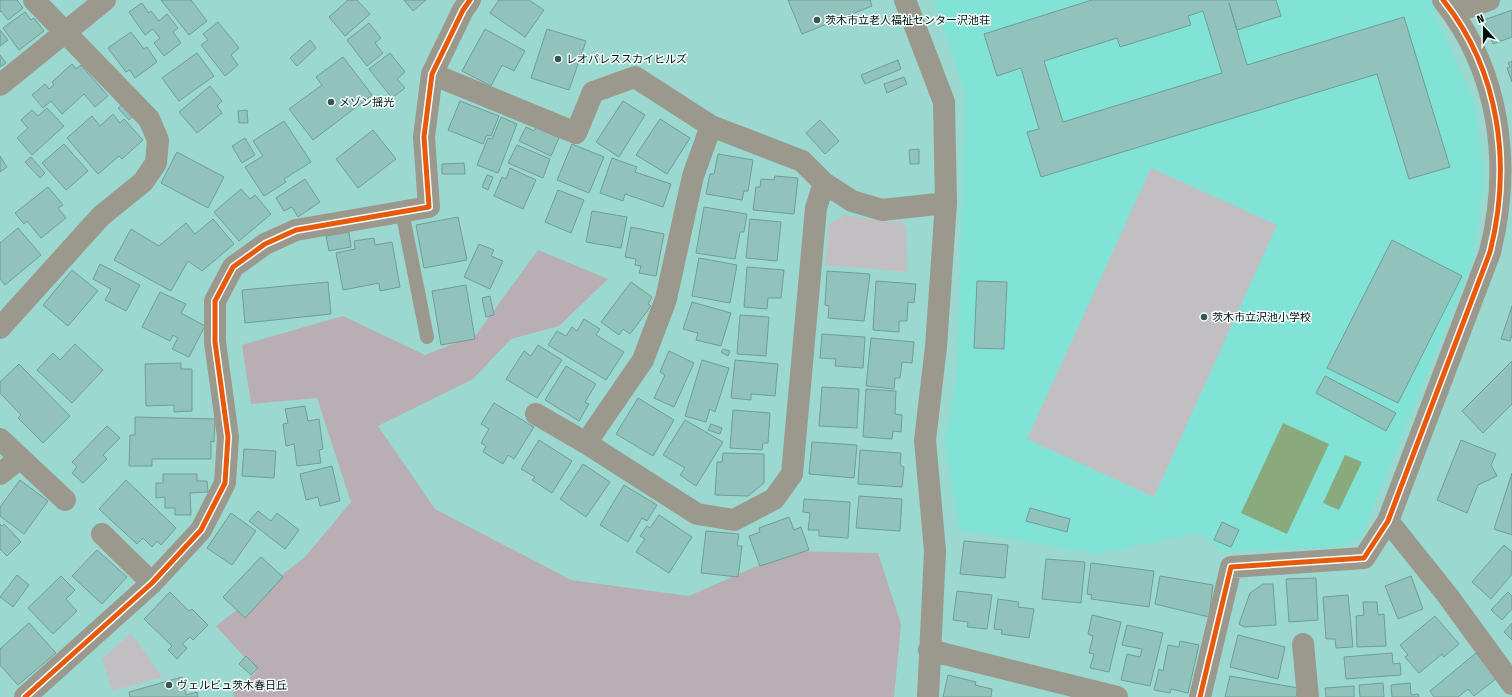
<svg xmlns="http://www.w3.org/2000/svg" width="1512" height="697" font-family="'Fira Sans Condensed','Noto Sans JP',sans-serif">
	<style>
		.built { fill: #81e3d6 }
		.green { fill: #c2bfc2 }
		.forest { fill: #b8aeb3 }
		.water { fill: #8aaa7d }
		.building { fill: #91c3bc; stroke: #709d97; fill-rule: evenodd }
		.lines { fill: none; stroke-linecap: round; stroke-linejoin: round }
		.lane { stroke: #9b988d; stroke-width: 14 }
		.street { stroke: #9b988d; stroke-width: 22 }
		.cycleway-casing { stroke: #f5fffd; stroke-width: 8 }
		.cycleway { stroke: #e8590c; stroke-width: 5 }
		.poi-dot { fill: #365651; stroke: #f5fffd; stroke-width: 1.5 }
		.labels { text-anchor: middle; stroke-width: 3; stroke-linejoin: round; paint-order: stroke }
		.poi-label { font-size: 11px; fill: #00100d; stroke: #f5fffd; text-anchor: start }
	</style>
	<rect width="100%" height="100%" fill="#9bd9d0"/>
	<path class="built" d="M934 0H1450L1434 12 1475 103 1484 177 1474 257 1361 538 1338 547 1223 552 1201 533 1096 554 959 530 945 440 957 377 965 92Z"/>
	<path class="green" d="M1151 168 1277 225 1154 497 1027 439Z
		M845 215 887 222 902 221 906 229 907 272 825 265 829 224Z
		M131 633 162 677 112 691 102 659Z"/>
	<path class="forest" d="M538 250 608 279 559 326 511 339 473 379 378 426 435 509 571 580 689 596 791 551 878 553 901 624 894 697H234L233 693 257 671 216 626 305 557 351 502 317 398 251 404 242 345 343 316 425 355 476 335Z"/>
	<path class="water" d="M1283 423 1329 444 1287 534 1241 513Z
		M1345 455 1362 462 1339 510 1323 503Z"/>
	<path class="building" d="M0 0H17L23 8 8 20 1 11 0 12Z
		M161 0H191L207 21 189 35Z
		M348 0H357L370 14 345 36 329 17Z
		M404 0H426L413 11Z
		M499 0H529L544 10 525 37 490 13Z
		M788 0H870L872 6 802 34Z
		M1092 0H1276L1281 16 1237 30 1229 3 1247 65 1404 17 1450 167 1409 179 1377 74 1041 177 1027 132 1039 129 1021 68 997 76 984 34ZM1203 11 1222 73 1063 122 1044 61 1117 38 1120 47 1191 25 1188 16Z
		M142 3 149 13 151 11 159 21 167 14 178 28 173 32 181 43 164 56 154 43 160 38 153 29 145 35 129 12Z
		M1512 10V37L1493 44 1484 20Z
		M25 12 31 20 34 18 44 31 19 50 3 28Z
		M218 22 239 48 231 55 238 65 225 76 201 45 208 40 203 34Z
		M369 23 381 38 375 43 383 53 367 66 347 40Z
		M485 29 525 51 514 71 502 65 491 86 462 71Z
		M547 29 586 41 569 90 531 78Z
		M0 30 8 40 0 46Z
		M131 32 144 49 147 47 157 62 135 78 130 70 126 72 108 48Z
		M310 40 316 48 297 66 290 58Z
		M197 53 214 76 179 101 162 78Z
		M390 53 405 72 397 79 405 88 392 98 369 69Z
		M0 55 6 63 0 67Z
		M343 57 372 95 313 140 289 109 322 85 316 77Z
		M898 60 901 69 865 84 861 75Z
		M1512 61V82L1507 68 1510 67 1508 63Z
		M72 64 76 69 81 65 108 96 95 107 84 94 62 114 51 101 43 108 32 95 45 84 49 89 54 85 52 82Z
		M904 77 907 84 887 93 884 84Z
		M210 86 222 101 217 106 222 113 197 133 179 112Z
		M460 101 499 116 491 136 487 135 483 144 448 130Z
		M623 101 645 115 619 157 596 142Z
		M124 103 134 115 129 120 118 108Z
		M47 108 64 126 32 155 17 138 28 128 21 120 32 110 38 116Z
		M247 110 248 123H239L238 111Z
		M113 114 120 123 124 119 143 140 122 159 119 156 98 174 67 138 92 116 100 126Z
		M501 117 517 124 498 173 477 165 488 138 492 139Z
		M660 119 690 138 667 174 636 155Z
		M820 120 839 141 825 154 806 133Z
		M284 121 311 162 284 179 286 182 264 196 245 167 263 156 253 141Z
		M526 127 534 131 536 127 559 138 551 156 519 141Z
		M373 130 396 159 358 188 336 159Z
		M245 138 255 155 242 163 232 146Z
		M64 144 88 171 66 190 42 163Z
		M572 144 604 157 589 193 557 180Z
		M517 145 550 159 543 178 508 163Z
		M919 149V164H910L909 150Z
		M177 152 224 177 208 208 161 183Z
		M718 154 753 160 748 191H744L742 200 706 194 710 174H714Z
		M0 156 7 167 0 172Z
		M31 157 45 173 40 178 25 162Z
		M612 158 637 167 635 172 671 184 663 207 625 194 623 201 600 193Z
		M464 163 465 174H442V164Z
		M510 168 536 180 523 209 494 196 502 177 506 179Z
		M487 175 493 177 488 190 482 187Z
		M775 176 798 178 794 214 753 210 756 187H760L761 179 774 180Z
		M305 179 320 202 298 217 292 207 284 211 276 198Z
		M48 187 63 205 58 208 66 218 41 238 27 221 24 224 15 213Z
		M241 189 250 199 255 195 271 214 239 241 214 212Z
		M558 190 584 200 571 233 545 222Z
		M704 207 747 214 744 232H740L735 259 696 253Z
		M592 211 627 217 621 248 586 242Z
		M458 217 467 260 424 268 416 225Z
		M213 219 234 244 202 271 188 261 171 291 114 260 131 229 159 246 186 223 195 234Z
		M750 219 781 222 777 261 746 258Z
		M631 227 664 234 656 276 639 273 641 266 635 265 636 259 625 257Z
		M18 228 41 255 5 285 0 279V243Z
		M349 232 351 247 329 251 326 236Z
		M374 238 375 245 392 242 400 287 380 291 379 283 343 290 336 253 355 249 354 241Z
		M1392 240 1462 276 1398 403 1327 368Z
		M479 244 494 250 491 256 503 261 490 289 464 277Z
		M699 258 737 265 730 303 692 296Z
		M100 264 140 285 126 311 105 300 111 289 93 279Z
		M747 267 784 270 781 298H768L767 309 744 307Z
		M72 270 98 291 68 326 43 305Z
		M827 271 870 274 864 321 828 318 829 306 825 305Z
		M876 281 916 284 914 303 908 302 907 321H899V332L873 330Z
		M977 281 1007 282 1004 349 974 348Z
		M328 282 331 314 245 323 242 290Z
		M631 282 652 297 648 304 651 306 630 334 623 329 619 335 601 322Z
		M466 285 475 339 441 345 432 291Z
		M160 292 186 304 181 313 205 326 189 357 172 349 178 338 173 335 170 341 142 327Z
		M490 296 494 315 486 317 482 298Z
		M692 302 731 313 721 346 696 340 698 333 683 329Z
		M1512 306V335L1510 341 1501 339Z
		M740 315 769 317 766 356 737 354Z
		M584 319 600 329 596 335 624 352 606 380 548 345 557 331 566 336 572 327 577 331Z
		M822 334 865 337 863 368 835 366 836 359 820 358Z
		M871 338 914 342 912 363 902 362 900 378H895L894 389 866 386Z
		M75 344 103 370 72 403 37 370 53 353 60 360Z
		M538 345 562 360 537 398 506 379 524 351 531 356Z
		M723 349 730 351 728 356 721 352Z
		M669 351 694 363 674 407 654 398 665 375 660 372Z
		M702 360 729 368 715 412 710 409 706 422 685 416Z
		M735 360 778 364 775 396 751 394V400L731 398Z
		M1512 361V404L1483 433 1462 411Z
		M181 363V369H192V411L174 412V405L146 406 145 364Z
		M19 364 70 416 43 443 18 418 21 415 0 393V382Z
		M566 366 596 384 585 402 589 404 579 421 545 400Z
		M1325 376 1396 413 1386 431 1316 393Z
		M822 387 859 389 857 428 819 426Z
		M866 389 896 391 895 414 902 415 901 432 893 431 892 439 863 437Z
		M638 398 674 420 653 456 616 434Z
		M494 403 534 427 514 459 508 455 503 464 483 452 486 446 481 443 489 429 481 424Z
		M305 406 308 421 319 419 323 449 319 450 321 463 297 466 294 444 286 446 283 424 288 423 285 409Z
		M733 410 770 413 768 443H763L762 450 730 448Z
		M135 417 215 419 214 442 211 441V459H152V466H129L130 435H135Z
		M685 420 723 442 696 486 680 475 685 468 663 455Z
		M711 424 722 428 720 434 708 430Z
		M107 426 120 438 103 455 107 459 83 483 72 473 77 467 72 462Z
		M539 440 572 461 552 493 532 480 535 477 521 469Z
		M1461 440 1496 454 1491 465 1497 476 1478 485 1467 513 1437 500Z
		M812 442 857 445 854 478 809 474Z
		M244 449 276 451 274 478 242 476Z
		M860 450 901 453 900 465 904 467 902 487 858 484Z
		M723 453 764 454V483L748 496 715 495 717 462H722Z
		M583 464 610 482 586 517 560 499Z
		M332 466 340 501 320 506 318 497 306 500 300 474Z
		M1512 473V535L1494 529Z
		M163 474H197V481H207L208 492 190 493 191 515H175V508H165V497L156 498V483H163Z
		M20 480 48 501 24 534 0 516V507Z
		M126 480 176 528 161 545 157 541 152 547 143 538 137 544 99 509Z
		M624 485 657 505 647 521 642 518 628 542 600 525Z
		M859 496 902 499 900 531 856 528Z
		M804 499 850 502 848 538 819 536V530H808L810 513 803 512Z
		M1030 508 1070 519 1067 532 1026 521Z
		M258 511 271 521 277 513 299 530 285 549 249 521Z
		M231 513 256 531 232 565 207 548Z
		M659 515 692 537 669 573 636 552 645 539 640 536 647 526 650 528Z
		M789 517 794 530 801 527 809 550 760 566 749 536 760 532 759 528Z
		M1222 522 1239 530 1231 547 1214 540Z
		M0 524 2 526 4 524 21 542 7 556 0 549Z
		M706 531 739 534 737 546H742L738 577 701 573Z
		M964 541 1008 545 1005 578 960 574Z
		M1504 545 1512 552V574L1491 599 1472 582Z
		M97 550 127 577 102 604 72 576Z
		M261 557 283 577 245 618 223 597Z
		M1046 559 1085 562 1081 603 1042 599Z
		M1091 563 1154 571 1149 607 1091 599 1092 595 1087 594Z
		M17 575 29 585 13 607 0 597Z
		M61 576 75 590 66 599 77 611 53 634 28 608Z
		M1160 576 1213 585 1209 617 1155 604Z
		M1411 576 1423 609 1398 619 1385 586Z
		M1316 578 1318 620 1289 622 1286 579Z
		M1263 584H1273L1276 625 1244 627 1239 624 1250 593Z
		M957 591 992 595 987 629 967 627 968 622 953 620Z
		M170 592 189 611 192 609 208 625 193 640 190 637 182 644 187 648 177 659 168 650 172 646 144 619Z
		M1508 592 1512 596V609L1502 620 1491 610Z
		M1348 595 1353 647 1336 648 1335 639H1326L1323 597Z
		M998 599 1019 602 1018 607 1034 609 1029 638 1001 634 1002 630 994 629Z
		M1363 602H1377L1378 615 1384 614 1386 646 1357 647 1356 616 1364 615Z
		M1092 615 1121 622 1109 672 1090 668 1094 654 1089 653 1093 636 1088 634Z
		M1435 616 1459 644 1444 657 1442 654 1419 673 1405 657 1408 655 1400 645Z
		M29 623 56 653 18 685 0 665V649Z
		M1512 623V640L1504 632Z
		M1127 625 1163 633 1150 686 1121 680 1127 654 1140 657 1142 649 1122 645Z
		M1238 635 1285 647 1278 679 1230 667Z
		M1180 641 1199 645 1188 693 1171 689 1170 693 1154 690 1159 669 1163 671 1168 645 1179 647Z
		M1392 653 1393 664 1400 663 1401 675 1346 679 1344 657Z
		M1476 653 1497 678 1474 696 1468 689 1458 697H1434L1430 691Z
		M246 656 258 668 251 675 239 664Z
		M948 675 976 682 975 685 992 689 991 697H943Z
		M1230 676 1298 688 1296 697H1225Z
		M182 677 186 695 197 692 198 697H130L129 692Z
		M1383 683 1384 697H1360L1359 685Z
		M1410 683 1411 695 1418 694 1419 697H1392L1391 685Z
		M1354 686V697H1326L1325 688Z"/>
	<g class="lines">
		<path class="lane" d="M402 211 427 337"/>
		<path class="street" d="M905 0 944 102 946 203 936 347 925 440 935 551 928 697
			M1453 13 1489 0
			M432 74 576 133 593 92 635 77 711 126 802 161 824 183 852 201 882 210 946 203
			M0 85 105 0
			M0 328 101 216 143 182 156 163 158 140 149 119 34 0
			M536 414 586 443 697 514 734 520 774 499 792 474 816 208 824 183
			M0 439 65 500
			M586 443 643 360 666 299 693 176 711 126
			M0 474 19 459
			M1388 521 1448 596 1512 684
			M102 534 152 583
			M1303 644 1308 697
			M929 650 1117 697
			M25 697 152 583 201 530 225 483 228 437 215 342V301L233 267 265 244 296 230 429 207 424 137 432 74 463 10 470 0
			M1200 697 1231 567 1364 558 1388 521 1490 252C1512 165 1500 71 1443 0"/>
		<g class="cycleway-casing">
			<path id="cycleway" d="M25 697 152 583 201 530 225 483 228 437 215 342V301L233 267 265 244 296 230 429 207 424 137 432 74 463 10 470 0
				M1200 697 1231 567 1364 558 1388 521 1490 252C1512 165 1500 71 1443 0"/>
		</g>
		<use href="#cycleway" class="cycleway"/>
	</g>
	<g class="poi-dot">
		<circle cx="817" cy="20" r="4"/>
		<circle cx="558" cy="59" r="4"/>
		<circle cx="331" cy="102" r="4"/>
		<circle cx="1204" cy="317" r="4"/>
		<circle cx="169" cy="685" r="4"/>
	</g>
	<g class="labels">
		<g class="poi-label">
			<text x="825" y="24">茨木市立老人福祉センター沢池荘</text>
			<text x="566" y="63">レオパレススカイヒルズ</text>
			<text x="339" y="106">メゾン揺光</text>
			<text x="1212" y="321">茨木市立沢池小学校</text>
			<text x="177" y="689">ヴェルビュ茨木春日丘</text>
		</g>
	</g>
	<g transform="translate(1484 28) rotate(339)" stroke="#f5fffd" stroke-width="3" paint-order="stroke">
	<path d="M0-3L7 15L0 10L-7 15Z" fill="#00100d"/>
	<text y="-6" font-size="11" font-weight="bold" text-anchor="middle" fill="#00100d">N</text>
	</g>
</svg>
